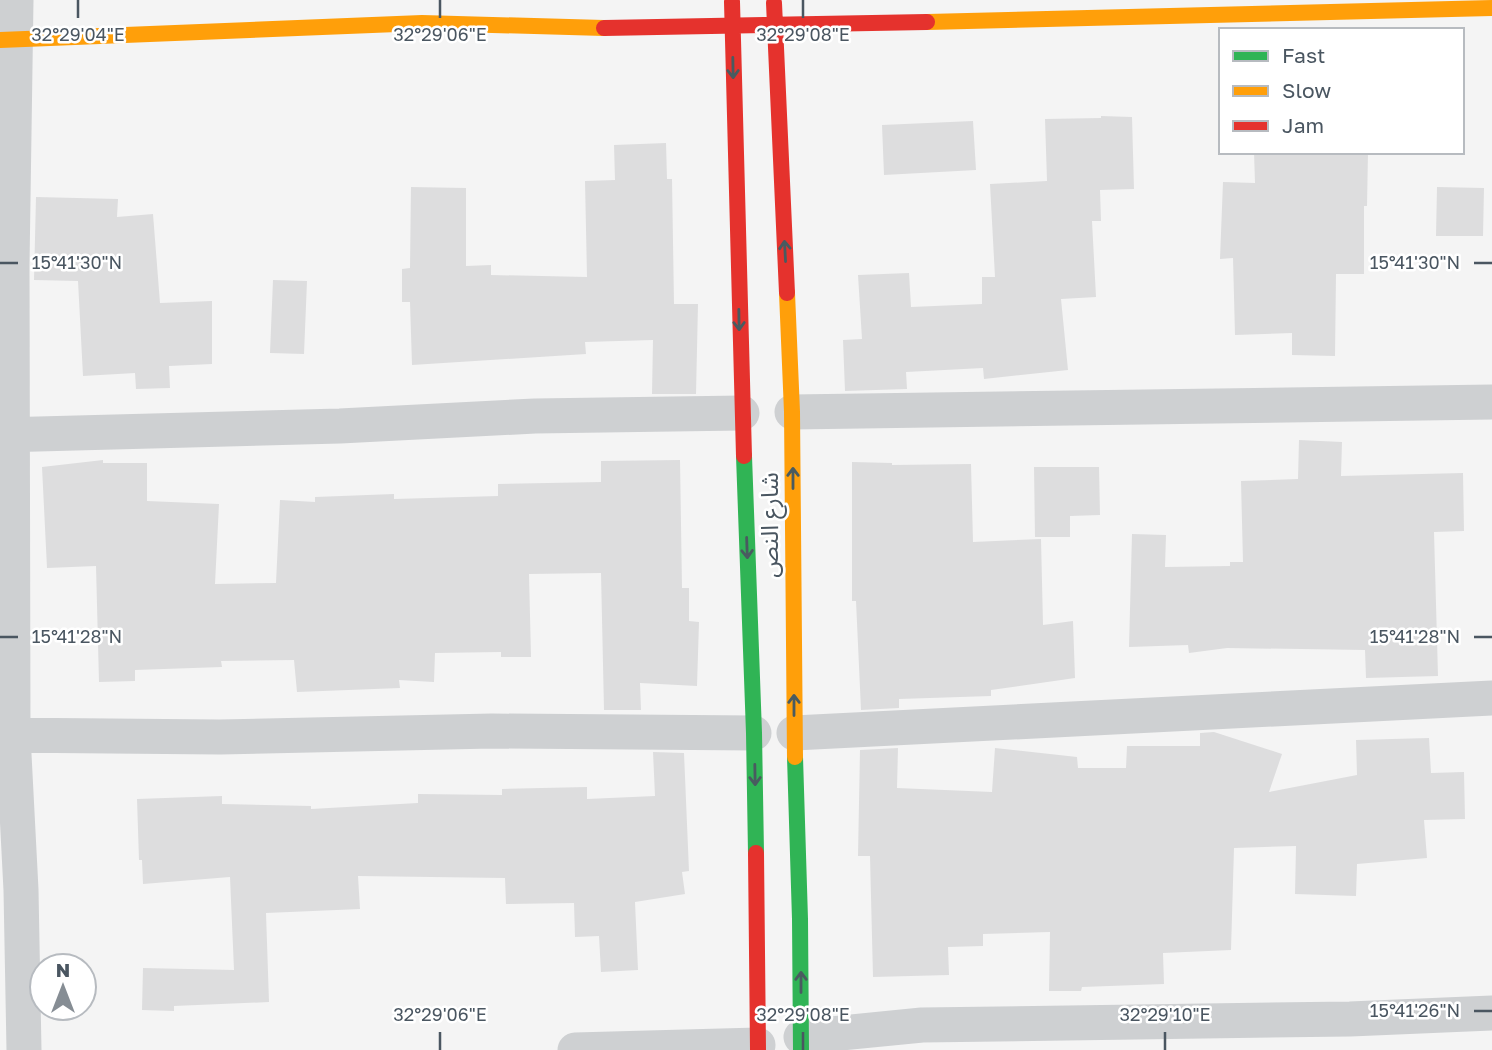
<svg xmlns="http://www.w3.org/2000/svg" width="1492" height="1050" font-family="'Golos Text','Noto Sans Arabic',sans-serif">
	<style>
		.building { fill: #ddddde }
		.lines { fill: none; stroke-linecap: round; stroke-linejoin: round }
		.street { stroke: #ced0d2; stroke-width: 35 }
		.fast { stroke: #30b455; stroke-width: 16 }
		.slow { stroke: #ff9f0a; stroke-width: 16 }
		.jam { stroke: #e5322d; stroke-width: 16 }
		.oneway { stroke: #495b60 }
		.ticks { fill: none; stroke: #4a5661; stroke-width: 2.5 }
		.labels { text-anchor: middle; stroke-width: 5; stroke-linejoin: round; paint-order: stroke }
		.street-label { font-size: 24px; fill: #4a5661; stroke: #fff }
		.ticks-label { font-size: 18px; text-anchor: middle; fill: #4a5661; stroke: #fff; stroke-width: 5; stroke-linejoin: round; paint-order: stroke }
	</style>
	<rect width="100%" height="100%" fill="#f4f4f4"/>
	<path class="building" d="M1101 116 1132 117 1134 189 1100 190 1101 221H1092L1096 297 1061 299 1068 370 984 379 983 368 906 372 907 389 845 391 843 340 862 339 858 275 909 273 911 307 982 304V277H995L990 184 1047 181 1045 119 1101 118Z
		M973 121 976 170 884 175 882 125Z
		M666 143 667 179H672L674 304H698L696 394H652L653 340 585 342 586 354 412 365 410 302H402V269L410 268 411 187 466 188V266L491 265V275L587 277 585 181 615 180 614 145Z
		M1254 152H1368L1367 206H1364V274H1336L1335 356 1292 355V333L1235 335 1233 258 1220 259 1223 182 1255 183Z
		M1437 187 1484 188 1483 236H1436Z
		M36 197 118 199 117 217 153 214 160 303 212 301V364L169 366 170 388 136 389 135 373 83 376 78 281 34 280Z
		M273 280 307 281 304 354 270 353Z
		M1299 440 1342 442 1341 476 1463 473 1464 531 1434 532 1438 676 1366 678 1365 650 1227 648 1189 653 1188 645 1129 647 1132 534 1166 535 1165 567 1230 566V562H1243L1241 481 1298 479Z
		M103 460V463H147V501L219 504 215 584 276 583 280 500 315 502V497L394 494V499L498 496V484L601 482V461L680 460 682 588H689V621L699 622 697 686 640 683 641 710H604L601 573 529 574 531 657H501V652L435 653 434 682 399 680 400 688 297 692 294 660 221 661 222 667 135 670V681L99 682 96 566 47 568 42 467Z
		M852 462 892 463V465L971 464 973 542 1041 539 1043 625 1073 621 1075 678 991 690V696L899 699V708L861 710 856 601H852Z
		M1034 467H1099L1100 515 1070 516V537H1035Z
		M1214 732 1282 754 1269 792 1357 775 1356 740 1429 738 1431 773 1464 772 1465 819 1424 820 1427 858 1357 864 1356 896 1295 894 1296 846 1234 848 1231 950 1163 953 1164 984 1082 987 1081 991H1049L1050 932 983 934V946L948 947 949 975 873 977 870 856H858L860 750 898 748 897 788 992 792 995 748 1077 757 1078 768H1126L1127 746H1200V733Z
		M653 752 684 753 689 871 682 872 685 894 635 902 638 970 601 972 599 936 575 937 574 903 506 904 505 878 358 876 360 909 266 913 269 1002 174 1006V1011L142 1010 143 968 234 970 230 877 143 884 142 860H139L137 799 222 796V804L311 806V809L418 803V794L502 795V789L587 787V799L655 796Z"/>
	<g class="lines">
		<path class="street" d="M16 0 12 265 13 735 21 890 24 1050
			M792 412 1492 402
			M0 435 340 426 535 416 742 413
			M794 733 1492 698
			M0 735 220 737 492 731 754 733
			M801 1037 922 1025 1350 1019 1492 1013
			M575 1050 758 1045"/>
		<path class="fast" d="M744 456 754 733 756 853
			M795 757 800 919 801 1050"/>
		<path class="slow" d="M927 22 1492 8
			M0 40 422 23 604 28
			M787 293 792 412 795 757"/>
		<path class="jam" d="M732 2 744 456
			M774 3 787 293
			M604 28 927 22
			M756 853 758 1050"/>
	</g>
	<defs><path id="oneway-shaft" d="M-6 0H5M1.5-3L5.5 0L1.5 3" fill="none" stroke-width="1.6" stroke-linecap="round" stroke-linejoin="round" transform="scale(1.75)"/></defs>
	<g class="oneway">
		<use href="#oneway-shaft" transform="translate(733 68) rotate(89)"/>
		<use href="#oneway-shaft" transform="translate(785 251) rotate(-93)"/>
		<use href="#oneway-shaft" transform="translate(739 320) rotate(89)"/>
		<use href="#oneway-shaft" transform="translate(793 478) rotate(-90)"/>
		<use href="#oneway-shaft" transform="translate(747 548) rotate(88)"/>
		<use href="#oneway-shaft" transform="translate(794 705) rotate(-90)"/>
		<use href="#oneway-shaft" transform="translate(755 775) rotate(89)"/>
		<use href="#oneway-shaft" transform="translate(801 982) rotate(-90)"/>
	</g>
	<path class="ticks" d="M78 0V18M440 0V18M803 0V18M0 263H18M1474 263H1492M0 637H18M1474 637H1492M1474 1011H1492M440 1032V1050M803 1032V1050M1165 1032V1050"/>
	<g class="labels">
		<g class="street-label">
			<text transform="translate(770 525) rotate(-90)" y="8">شارع النص</text>
		</g>
	</g>
	<g class="ticks-label">
		<text x="78" y="41">32°29'04"E</text>
		<text x="440" y="41">32°29'06"E</text>
		<text x="803" y="41">32°29'08"E</text>
		<text x="77" y="269">15°41'30"N</text>
		<text x="1415" y="269">15°41'30"N</text>
		<text x="77" y="643">15°41'28"N</text>
		<text x="1415" y="643">15°41'28"N</text>
		<text x="1415" y="1017">15°41'26"N</text>
		<text x="440" y="1021">32°29'06"E</text>
		<text x="803" y="1021">32°29'08"E</text>
		<text x="1165" y="1021">32°29'10"E</text>
	</g>
	<rect x="1219" y="28" width="245" height="126" fill="#ffffff" stroke="#b7bbc0" stroke-width="2"/>
	<rect x="1233" y="51" width="35" height="10" fill="#30b455" stroke="#b7bbc0" stroke-width="2"/>
	<text x="1282" y="63" font-size="21" fill="#4a5661">Fast</text>
	<rect x="1233" y="86" width="35" height="10" fill="#ff9f0a" stroke="#b7bbc0" stroke-width="2"/>
	<text x="1282" y="98" font-size="21" fill="#4a5661">Slow</text>
	<rect x="1233" y="121" width="35" height="10" fill="#e5322d" stroke="#b7bbc0" stroke-width="2"/>
	<text x="1282" y="133" font-size="21" fill="#4a5661">Jam</text>
	<g transform="translate(63 987)"><circle r="33" fill="#ffffff" stroke="#b7bbc0" stroke-width="2"/>
	<path d="M0-5L12 26L0 18L-12 26Z" fill="#868d94"/>
	<text y="-10" font-size="19" font-weight="bold" text-anchor="middle" fill="#4a5661">N</text>
	</g>
</svg>
